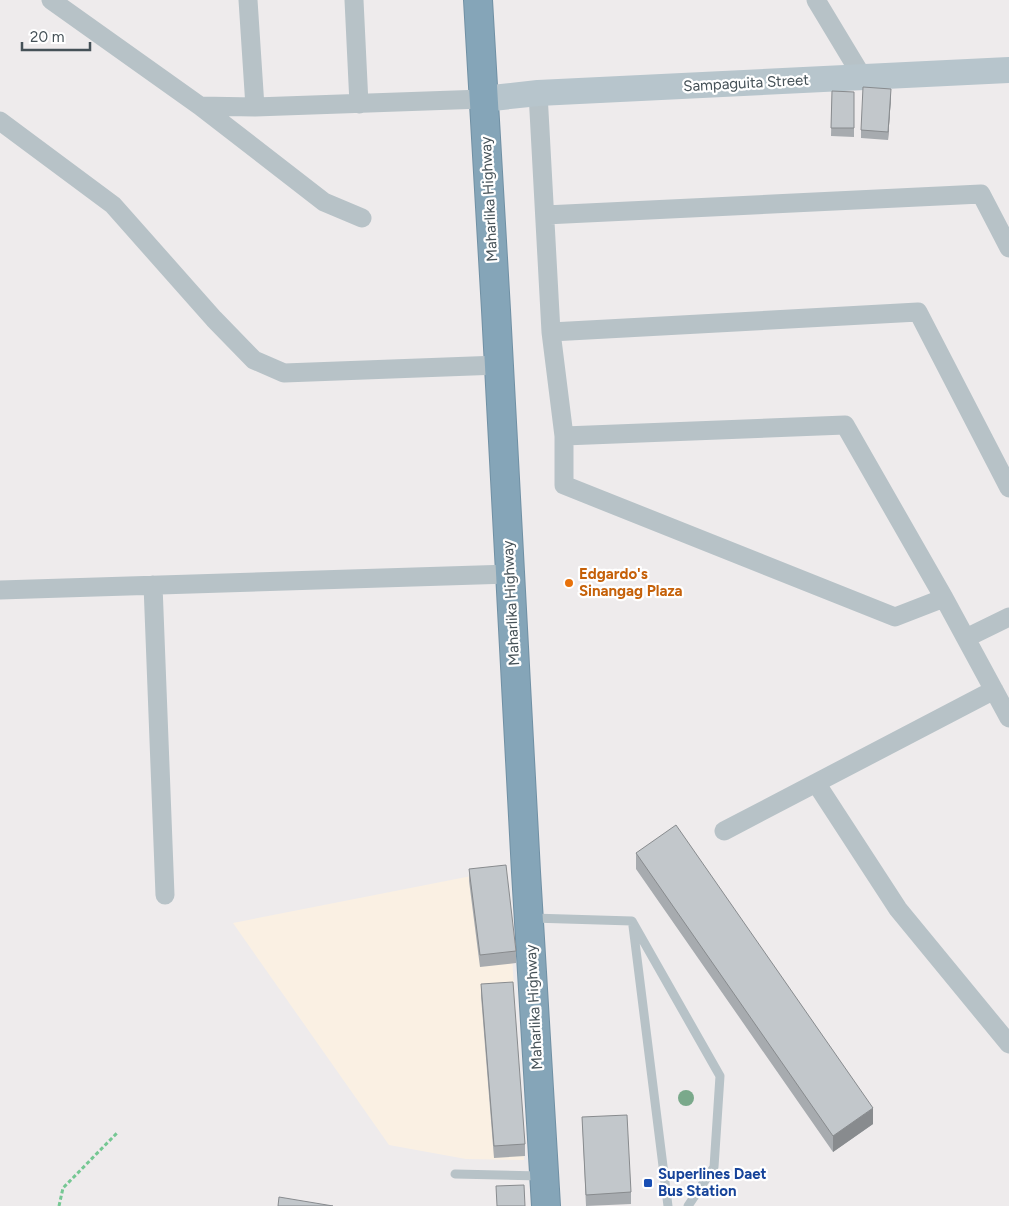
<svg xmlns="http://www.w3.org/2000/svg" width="1009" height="1206" font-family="Figtree,sans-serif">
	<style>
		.commercial { fill: #faf0e3 }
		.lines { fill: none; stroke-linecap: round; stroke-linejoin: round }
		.highway-casing { stroke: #7090a4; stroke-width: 30 }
		.path { stroke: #75c793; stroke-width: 3; stroke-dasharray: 4 2.5; stroke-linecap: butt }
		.lane { stroke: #b7c2c7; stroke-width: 9 }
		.street { stroke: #b7c2c7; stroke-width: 19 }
		.secondary { stroke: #b7c5cc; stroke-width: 26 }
		.highway { stroke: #85a5b8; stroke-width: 28 }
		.tree { fill: #7aa98b }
		.wall { fill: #a7abaf }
		.shaded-wall { fill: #888b8e }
		.building { fill: #c2c7cb; stroke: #888b8e }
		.food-dot { fill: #e8710a; stroke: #fff; stroke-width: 2 }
		.transit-dot { fill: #1a4fb4; stroke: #fff; stroke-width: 2 }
		.labels { text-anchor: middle; stroke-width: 4.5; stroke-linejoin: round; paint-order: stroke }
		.street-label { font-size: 15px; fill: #455157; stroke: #fff }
		.food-label { font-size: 15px; font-weight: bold; fill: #c56008; stroke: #fff; text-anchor: start }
		.transit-label { font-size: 15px; font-weight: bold; fill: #164399; stroke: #fff; text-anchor: start }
	</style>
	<rect width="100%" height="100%" fill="#eeebec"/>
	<path class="commercial" d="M507 869 524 1160 466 1159 389 1145 233 923Z"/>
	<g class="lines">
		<g class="highway-casing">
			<path id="highway" d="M478 0 496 310 526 872 546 1206"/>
		</g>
		<path class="path" d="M59 1206 63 1188 117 1133"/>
		<path class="lane" d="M532 918 632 921
			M632 921 720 1076 714 1167 688 1206
			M633 926 668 1206
			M455 1174 541 1176"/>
		<path class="street" d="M51 0 200 106 324 202 362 218
			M248 0 255 107
			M354 0 359 104
			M816 0 863 78
			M538 93 551 332 918 312 1009 488
			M200 106 255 107 483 99
			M0 121 113 205 214 319 254 360 284 373 499 365
			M545 215 981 194 1009 248
			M551 332 564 436 845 425 944 598 1009 718
			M564 436V485L895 617 944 598
			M153 585 165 895
			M0 590 510 574
			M966 638 1009 617
			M816 783 898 909 1009 1044
			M724 831 994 690"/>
		<path class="secondary" d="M483 99 538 93 1009 70"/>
		<use href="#highway" class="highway"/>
	</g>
	<circle class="tree" cx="686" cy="1098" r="8"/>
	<path class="wall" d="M832 91 854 92V137L831 136Z
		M891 97 888 140 861 138V130Z
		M636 853 873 1124 833 1152 636 869Z
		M469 869 516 951V963L480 967 469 881Z
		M481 984 525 1144V1156L494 1158 481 996Z
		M582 1117 631 1192V1204L586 1206Z"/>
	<path class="shaded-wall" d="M891 89V97L888 140V132Z
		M873 1108V1124L833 1152V1136Z"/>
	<path class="building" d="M863 87 891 89 888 132 861 130Z
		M832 91 854 92V128H831Z
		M676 825 873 1108 833 1136 636 853Z
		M506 865 516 951 480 955 469 869Z
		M513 982 525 1144 494 1146 481 984Z
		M627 1115 631 1192 586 1195 582 1117Z
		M524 1185 525 1206H497L496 1186Z
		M279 1197 333 1206H278Z"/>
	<circle class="food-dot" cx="569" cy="583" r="5"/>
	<rect class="transit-dot" x="643" y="1178" width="10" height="10" rx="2.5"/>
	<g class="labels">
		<g class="street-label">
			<text transform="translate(746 83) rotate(-3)" y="5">Sampaguita Street</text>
			<text transform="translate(489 199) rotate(-93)" y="5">Maharlika Highway</text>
			<text transform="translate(511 603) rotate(-93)" y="5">Maharlika Highway</text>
			<text transform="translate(534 1007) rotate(-93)" y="5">Maharlika Highway</text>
		</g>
		<g class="food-label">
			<text x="579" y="579">Edgardo's<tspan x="579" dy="17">Sinangag Plaza</tspan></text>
		</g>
		<g class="transit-label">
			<text x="658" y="1179">Superlines Daet<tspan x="658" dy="17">Bus Station</tspan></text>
		</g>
	</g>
	<path d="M22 42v8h68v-8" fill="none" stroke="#455157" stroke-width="2.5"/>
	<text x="30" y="42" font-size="15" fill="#455157" stroke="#ffffff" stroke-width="4" paint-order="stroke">20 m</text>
</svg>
